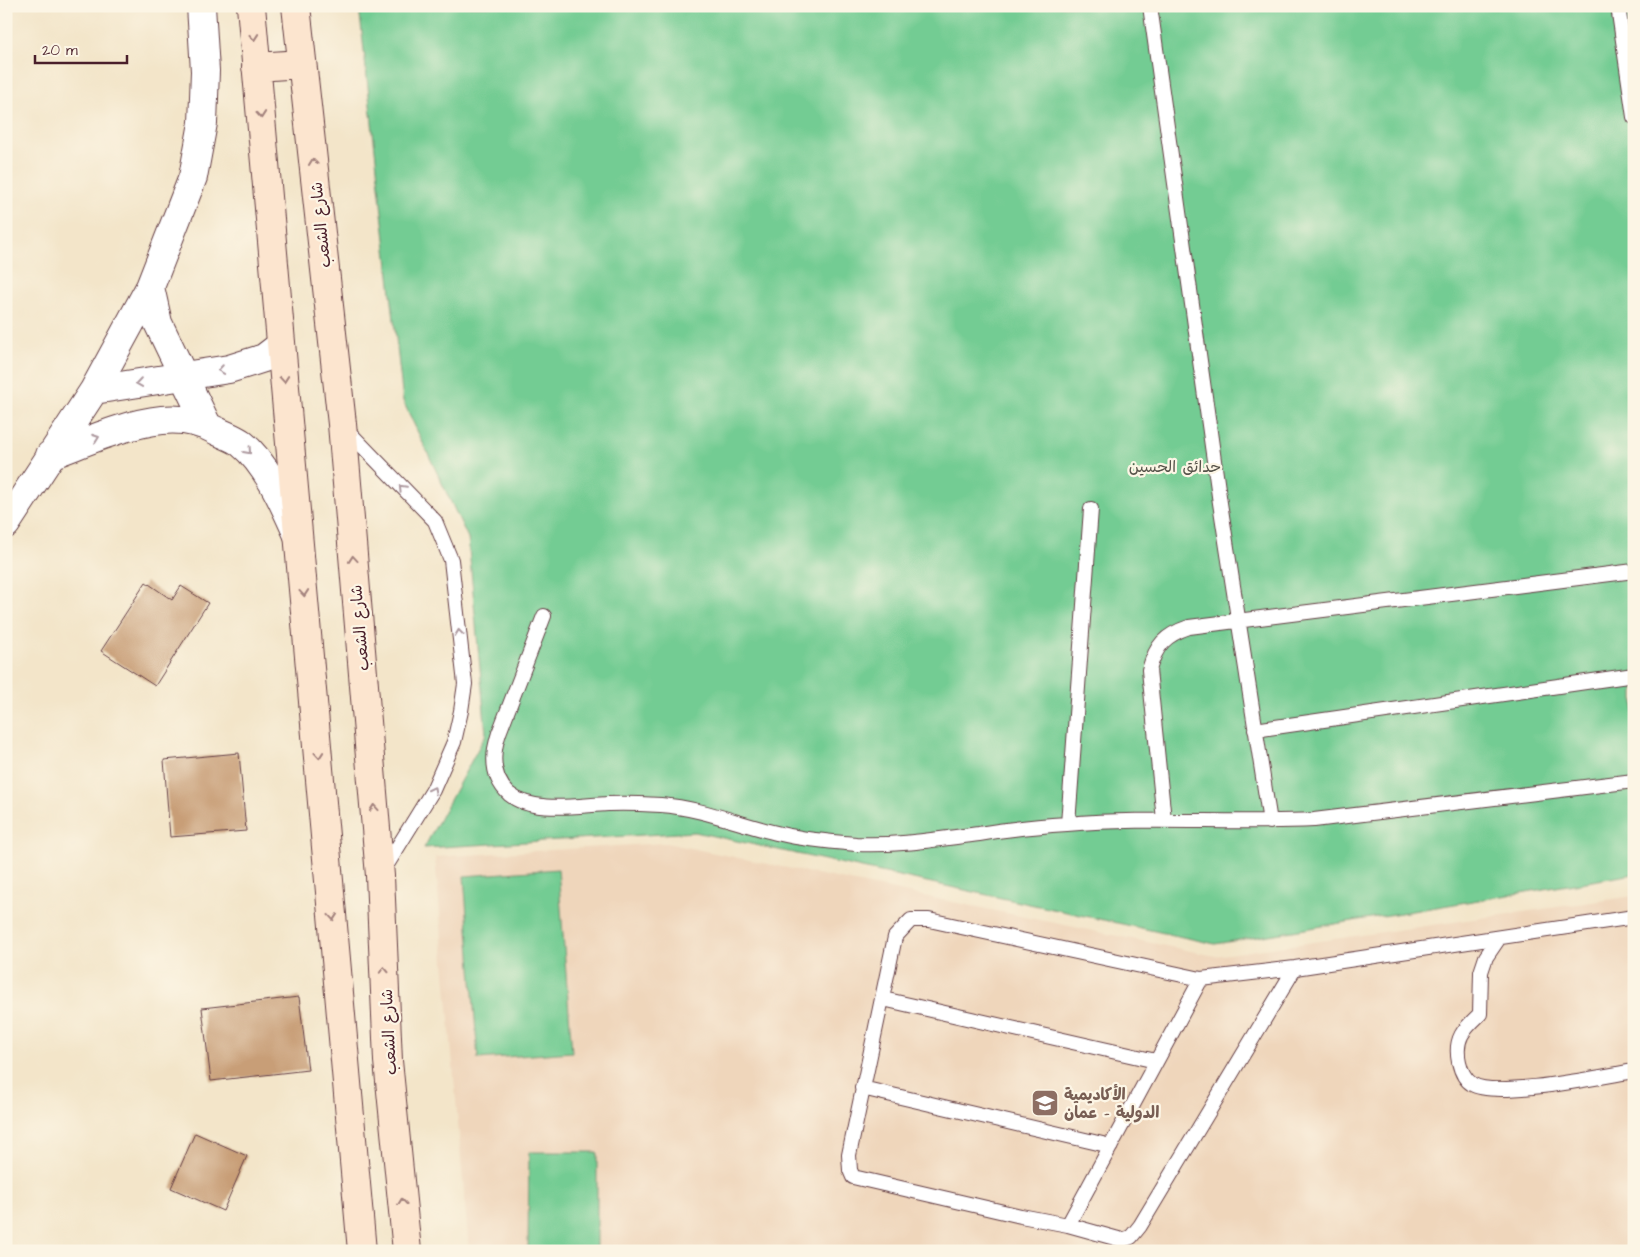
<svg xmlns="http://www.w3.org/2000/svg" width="1640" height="1257" font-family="'Architects Daughter','Playpen Sans Arabic',sans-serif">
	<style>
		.built { fill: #efd6bb }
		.green { fill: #73cc93; stroke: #5e765f }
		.building { fill: #c89e77 }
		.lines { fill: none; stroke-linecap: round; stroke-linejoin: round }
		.service-casing { stroke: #633d43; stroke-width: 16 }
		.minor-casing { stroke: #633d43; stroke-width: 30 }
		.secondary-casing { stroke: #633d43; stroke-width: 30 }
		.service { stroke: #fff; stroke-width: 14 }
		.minor { stroke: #fff; stroke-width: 28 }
		.secondary { stroke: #fce5cf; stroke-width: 28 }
		.oneway { stroke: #a3827d }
		.oneway2 { stroke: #ae9aa0 }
		.labels { text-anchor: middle; stroke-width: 4.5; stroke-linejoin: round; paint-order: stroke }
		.street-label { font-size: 16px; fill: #4a1f2b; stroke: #fcf5e5 }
		.park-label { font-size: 16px; fill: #56534a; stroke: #fcf5e5 }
		.education-label { font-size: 16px; font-weight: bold; fill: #785e54; stroke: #fcf5e5; text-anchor: start }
	</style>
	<rect width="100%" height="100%" fill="#fcf5e5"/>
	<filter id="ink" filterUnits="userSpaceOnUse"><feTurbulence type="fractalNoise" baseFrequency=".02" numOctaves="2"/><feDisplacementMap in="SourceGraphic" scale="10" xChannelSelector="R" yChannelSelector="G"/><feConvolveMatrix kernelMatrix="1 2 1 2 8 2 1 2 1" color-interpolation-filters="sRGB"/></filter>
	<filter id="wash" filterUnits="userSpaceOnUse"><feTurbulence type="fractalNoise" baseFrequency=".0096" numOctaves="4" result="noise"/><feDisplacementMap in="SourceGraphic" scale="20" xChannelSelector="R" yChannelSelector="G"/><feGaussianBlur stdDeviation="1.12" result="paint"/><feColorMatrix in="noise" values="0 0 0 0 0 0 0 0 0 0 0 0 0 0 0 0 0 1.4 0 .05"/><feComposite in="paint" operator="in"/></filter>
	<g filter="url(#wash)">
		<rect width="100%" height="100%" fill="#f3e5c9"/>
		<path class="built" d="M666 843 1215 956 1634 896V1251H469L435 857Z"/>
		<path class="green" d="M359 6H1634V874L1215 944 695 832 424 848 486 734 468 538 403 401Z
			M558 869 572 1052 478 1059 464 876Z
			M529 1152H597V1251H528Z"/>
		<g id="blocks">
			<path class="building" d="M146 582 172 600 181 586 208 603 155 686 101 651Z
				M239 753 246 831 170 837 164 760Z
				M299 997 308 1070 211 1081 202 1008Z
				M195 1133 247 1156 223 1211 171 1188Z"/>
		</g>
	</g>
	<g filter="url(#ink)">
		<use href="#blocks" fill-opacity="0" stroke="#633d43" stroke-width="1"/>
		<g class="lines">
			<g class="service-casing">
				<path id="service" d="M1150 6 1220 503 1270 822
					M1618 6 1634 117
					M345 428 435 521 451 560 465 684 461 711 454 742 433 790 383 871
					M544 616 499 733C492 754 491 777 509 794 533 814 579 805 608 804 626 803 644 804 661 805 702 808 741 825 781 834 806 840 831 842 856 844 898 846 938 839 979 834 1008 829 1037 826 1067 824 1149 817 1232 824 1314 820L1634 781
					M1255 730 1634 675
					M1164 820 1149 670C1156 645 1165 635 1189 627L1634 571
					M1068 824 1091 509
					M1499 938 1486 957 1481 972 1480 1014C1464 1029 1454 1038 1459 1062 1461 1071 1464 1079 1472 1084 1494 1099 1603 1076 1634 1071
					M1295 968 1140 1226 1131 1237 1122 1240 1068 1225 1021 1216 853 1177 850 1170 849 1155 895 937 911 920H929L1201 979 1295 968 1634 917
					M883 999 1156 1061
					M862 1088 1111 1146
					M1068 1225 1201 979"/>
			</g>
			<g class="minor-casing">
				<path id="minor" d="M150 287 158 323 207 425
					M94 390 229 369 264 358 281 345
					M50 455C86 442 124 424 162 420 181 418 201 422 217 431 225 435 234 438 241 443 267 464 284 504 297 533
					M6 524 94 390 150 287 193 177 203 123 205 71 201 6"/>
			</g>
			<g class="secondary-casing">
				<path id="secondary" d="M251 6 362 1251
					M296 6 342 424 380 876 388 1061 407 1251
					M256 67 302 64"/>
			</g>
			<use href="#service" class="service"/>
			<use href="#minor" class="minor"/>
			<use href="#secondary" class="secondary"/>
		</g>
		<defs><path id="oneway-chevron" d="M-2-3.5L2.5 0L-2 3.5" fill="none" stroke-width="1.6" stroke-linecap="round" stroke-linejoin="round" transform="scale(1.25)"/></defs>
		<g class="oneway">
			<use href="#oneway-chevron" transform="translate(254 37) rotate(85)"/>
			<use href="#oneway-chevron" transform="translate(261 115) rotate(85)"/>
			<use href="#oneway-chevron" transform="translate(313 162) rotate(-96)"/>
			<use href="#oneway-chevron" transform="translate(284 379) rotate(85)"/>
			<use href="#oneway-chevron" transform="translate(353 559) rotate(-95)"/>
			<use href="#oneway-chevron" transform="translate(304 593) rotate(85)"/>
			<use href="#oneway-chevron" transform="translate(319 755) rotate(85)"/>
			<use href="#oneway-chevron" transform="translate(374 808) rotate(-95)"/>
			<use href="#oneway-chevron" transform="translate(333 917) rotate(85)"/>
			<use href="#oneway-chevron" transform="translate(384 970) rotate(-93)"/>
			<use href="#oneway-chevron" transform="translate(402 1202) rotate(-96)"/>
		</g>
		<g class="oneway2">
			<use href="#oneway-chevron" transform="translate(221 370) rotate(171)"/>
			<use href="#oneway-chevron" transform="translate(139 383) rotate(172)"/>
			<use href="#oneway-chevron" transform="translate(96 438) rotate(-20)"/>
			<use href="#oneway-chevron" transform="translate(248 451) rotate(48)"/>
			<use href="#oneway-chevron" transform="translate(402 488) rotate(-134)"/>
			<use href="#oneway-chevron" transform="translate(459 633) rotate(-96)"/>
			<use href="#oneway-chevron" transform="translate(433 790) rotate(-63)"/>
		</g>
	</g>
	<defs>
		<g id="school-square" transform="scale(1.4375)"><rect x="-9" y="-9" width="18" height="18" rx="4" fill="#8d6e63" stroke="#fcf5e5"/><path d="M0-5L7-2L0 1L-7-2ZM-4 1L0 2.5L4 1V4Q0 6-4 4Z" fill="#fff"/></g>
	</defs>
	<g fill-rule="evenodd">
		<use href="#school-square" x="1045" y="1103"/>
	</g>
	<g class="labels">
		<g class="street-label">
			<text transform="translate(320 225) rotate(-96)" y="6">شارع الشعب</text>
			<text transform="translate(359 628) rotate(-95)" y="6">شارع الشعب</text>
			<text transform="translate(388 1032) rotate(-93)" y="6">شارع الشعب</text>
		</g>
		<g class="park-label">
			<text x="1175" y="472">حدائق الحسين</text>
		</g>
		<g class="education-label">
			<text x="1064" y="1100">الأكاديمية<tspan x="1064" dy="18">الدولية - عمان</tspan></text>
		</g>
	</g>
	<rect width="1640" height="1257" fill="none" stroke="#fcf5e5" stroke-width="25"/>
	<path d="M35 55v8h92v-8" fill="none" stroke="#4a1f2b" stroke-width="2.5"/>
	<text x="42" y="55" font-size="15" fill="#4a1f2b" stroke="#fcf5e5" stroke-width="4" paint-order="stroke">20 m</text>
</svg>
